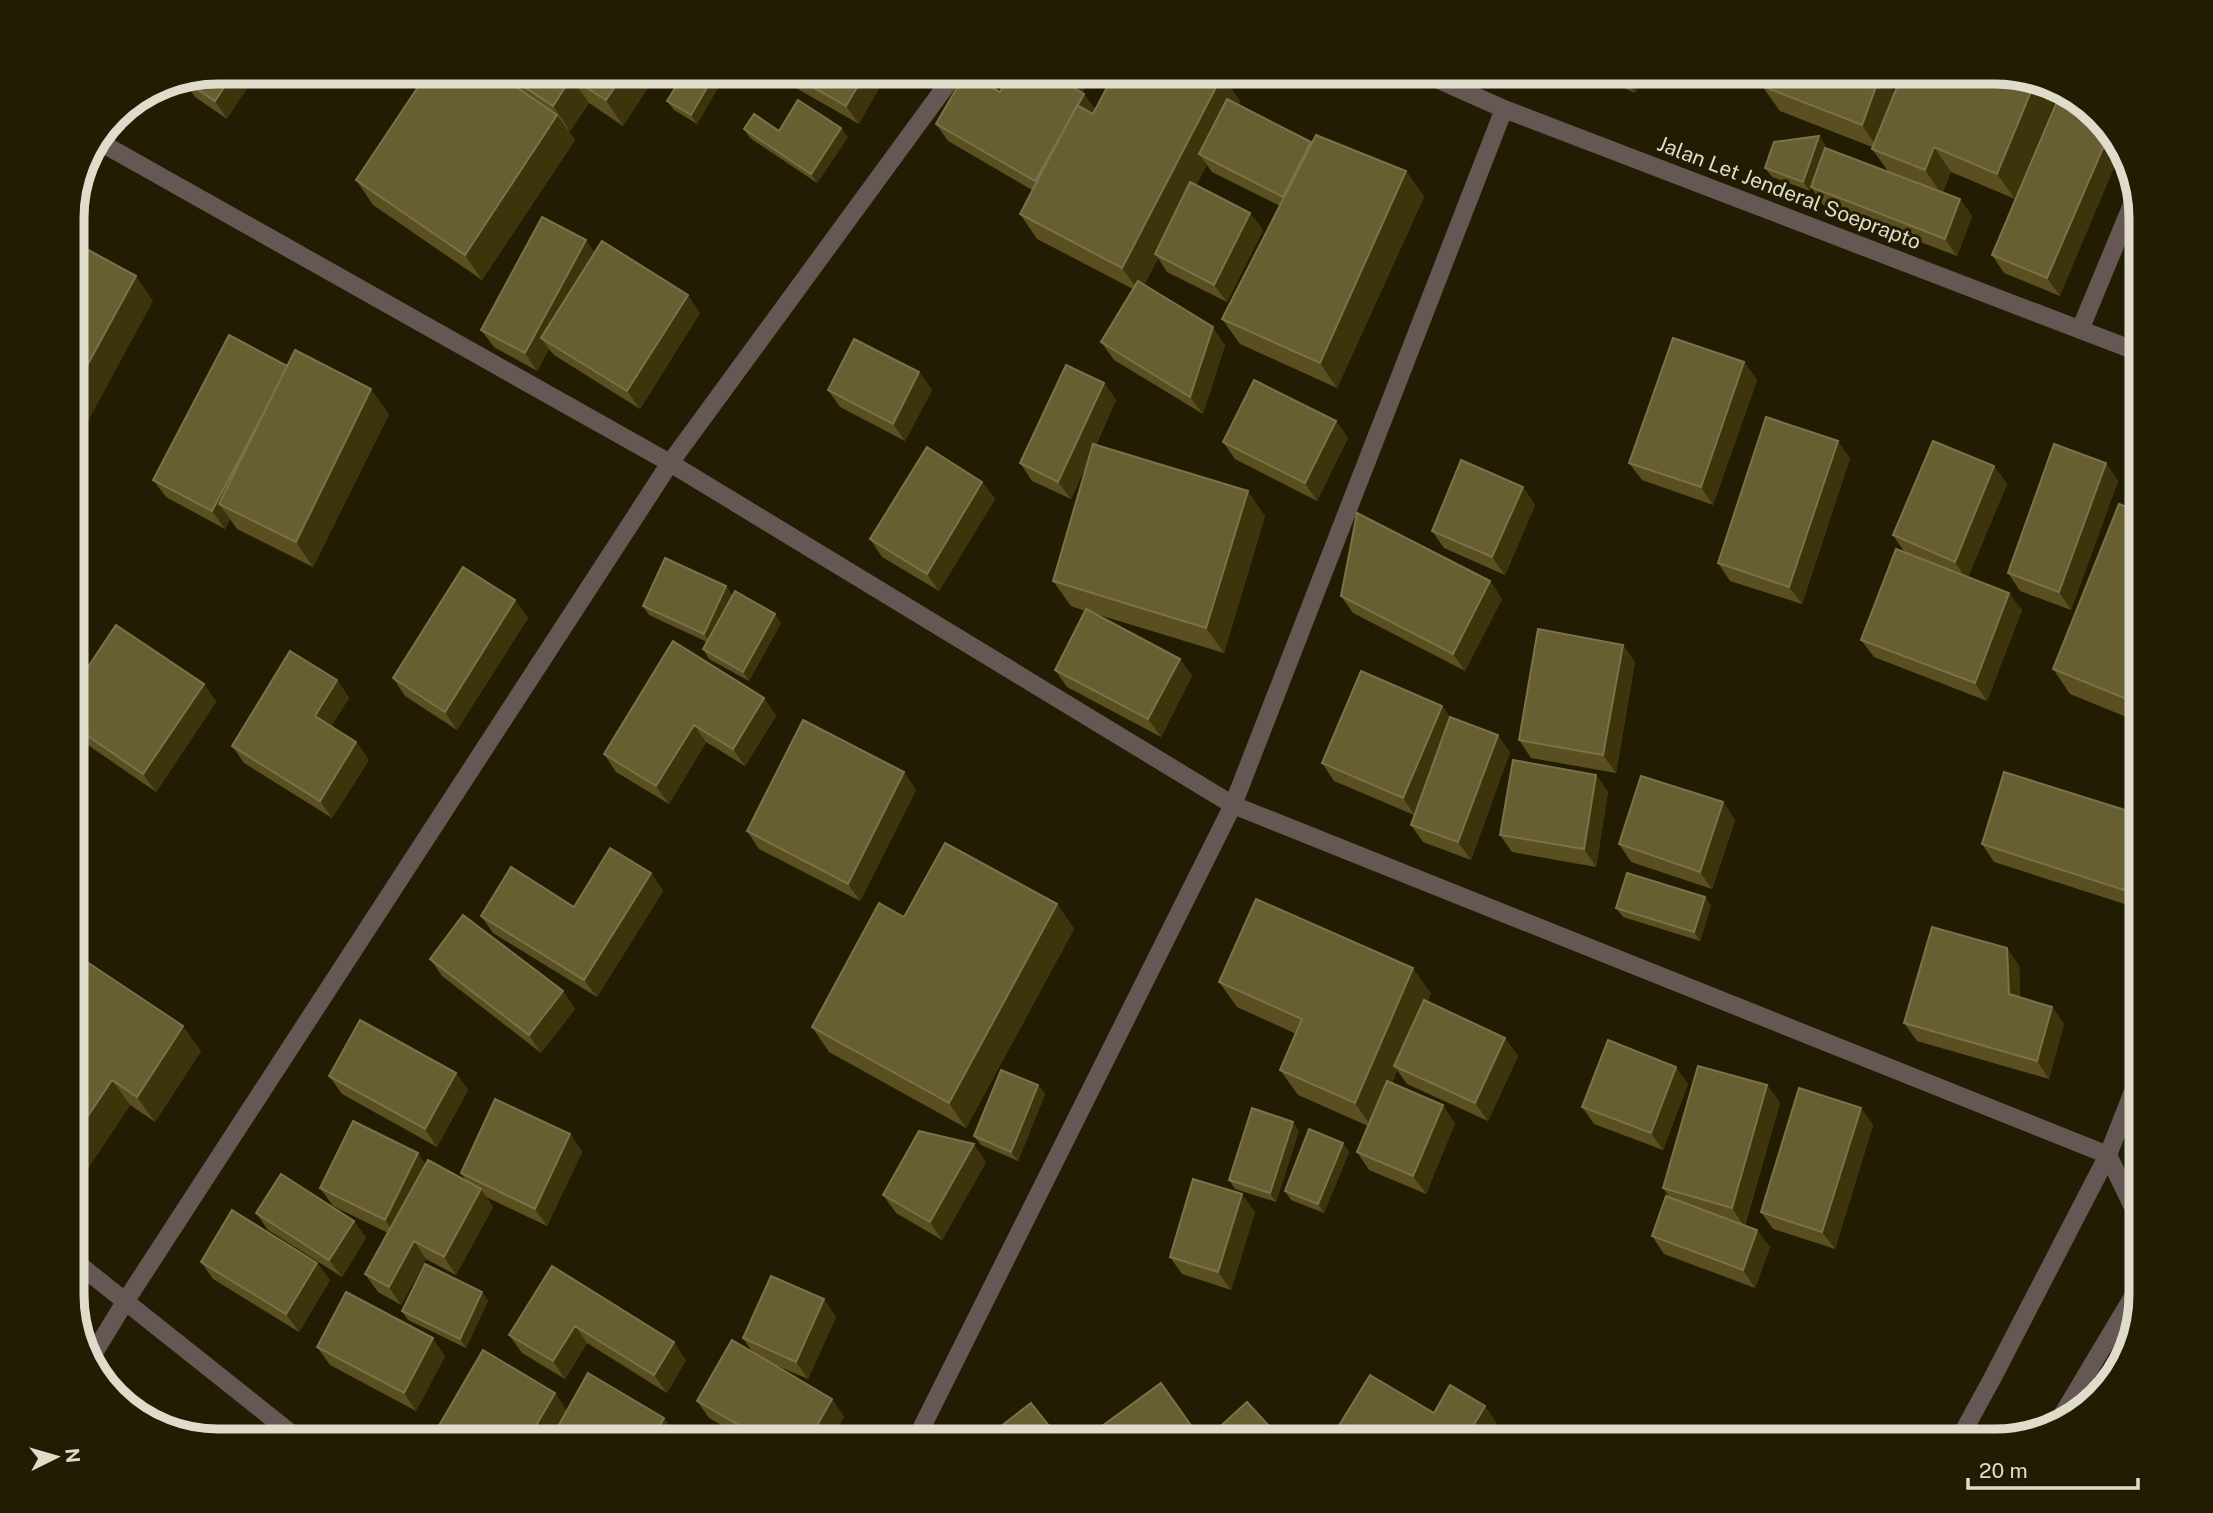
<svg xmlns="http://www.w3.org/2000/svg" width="2213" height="1513" font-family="'Public Sans',sans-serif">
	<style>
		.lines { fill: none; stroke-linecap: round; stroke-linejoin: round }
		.minor { stroke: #655753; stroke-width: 18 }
		.wall { fill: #594f20 }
		.shaded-wall { fill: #3d340c }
		.building { fill: #675e32; stroke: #7a724a; stroke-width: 2 }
		.labels { text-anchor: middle; stroke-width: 6; stroke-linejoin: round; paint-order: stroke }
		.street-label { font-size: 21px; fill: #dfdccc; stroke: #221c02 }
		.rim { fill: none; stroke: #dfdccc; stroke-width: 9 }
	</style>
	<rect width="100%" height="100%" fill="#221c02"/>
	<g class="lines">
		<path class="minor" d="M1421 72 1504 109 2141 353
			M96 140 670 463 1233 805 2108 1155 2141 1071
			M2080 330 2136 195
			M2108 1155 2131 1203 2141 1217
			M72 1259 301 1441
			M89 1361 125 1302 670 463 956 72
			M2055 1427 2141 1283
			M915 1441 1233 805 1504 109
			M1958 1441 1992 1379 2108 1155"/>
	</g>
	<path class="wall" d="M219 72 227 119 195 97 183 80Z
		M428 72H658L623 126 589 103 570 131 567 129 575 140 482 280 373 205 356 180Z
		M685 72H718L723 79 697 124 674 110 667 101Z
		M780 72H888L859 124 789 84Z
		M1591 72H1645L1635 93Z
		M1994 72 2015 199 1951 172 1943 192 1960 199 1972 216 1957 256 1823 205 1811 187 1810 191 1772 177 1765 168 1819 136 1825 145 1814 177 1888 171 1872 149V147L1780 111 1762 86 1895 93Z
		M1093 74 1082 93 1095 109 1159 80 1222 76 1240 101 1238 105 1312 143 1406 171 1424 197 1337 388 1240 344 1222 319 1280 206 1212 172 1207 165 1196 185 1250 213 1263 230 1227 302 1167 272 1158 258 1144 285 1225 345 1203 414 1114 360 1101 342 1133 289 1037 239 1020 214 1032 190 948 141 936 124 1000 92Z
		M2082 103 2060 296 2004 273 1992 255Z
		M744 129 779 131 848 137 817 183 750 138Z
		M595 253 700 313 640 409 554 355 549 349 537 371 494 347 481 330Z
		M1744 362 1757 380 1713 505 1642 480 1629 463Z
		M287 366 389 414 313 567 237 529 230 519 225 529 166 497 153 480Z
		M919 372 932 390 905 441 840 407 828 390Z
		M1104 383 1116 400 1096 445 1265 516 1224 653 1096 614 1180 659 1192 676 1161 737 1067 687 1055 670 1085 611 1071 606 1053 581 1089 459 1071 499 1032 481 1020 463Z
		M1336 421 1348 438 1317 501 1235 459 1223 442Z
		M1850 458 1802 604 1730 581 1718 563Z
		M2106 463 2118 481 2071 610 2020 591 2008 573Z
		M1994 466 2007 484 1968 577 2022 610 1987 701 1874 657 1861 640 1905 553 1893 535Z
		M982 482 995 499 939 591 882 557 870 539Z
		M1523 487 1535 505 1505 575 1444 548 1432 531Z
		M2141 513V747L2135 739 2141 723 2070 694 2053 669Z
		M1490 581 1502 599 1465 671 1353 613 1341 596Z
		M726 586 732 595 727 607 781 623 749 681 709 659 703 649 707 642 649 615 643 606Z
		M515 600 528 618 457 730 405 696 393 678Z
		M1623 645 1635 662 1616 773 1531 758 1519 740Z
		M337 680 349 698 331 726 356 742 369 760 332 818 244 763 232 746Z
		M204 684 216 702 156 792 72 734V691Z
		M764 698 776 716 745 766 706 742 669 804 616 772 604 754Z
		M1442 706 1450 717 1510 752 1471 860 1423 842 1411 825 1414 815 1334 781 1322 763Z
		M904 772 916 790 860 901 759 849 747 831Z
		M1596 775 1608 792 1596 867 1512 852 1500 835Z
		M1723 802 1735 820 1712 889 1631 862 1619 844Z
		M2141 815V893L2137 908 1994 862 1982 844Z
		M651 873 663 891 597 997 493 933 481 916 574 907Z
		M1705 897 1711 906 1700 941 1623 917 1616 908Z
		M1057 904 1074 929 966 1128 829 1052 812 1027 904 917Z
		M72 952 201 1051 155 1122 130 1105 77 1185 72 1182Z
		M430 959 563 991 575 1009 541 1053 442 976Z
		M2019 965 2020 998 2052 1007 2064 1024 2049 1079 1917 1041 1904 1023Z
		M1219 982 1431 993 1427 1002 1505 1038 1518 1056 1488 1121 1407 1084 1397 1070 1392 1083 1455 1123 1426 1194 1369 1170 1357 1152 1368 1126 1298 1095 1280 1070 1296 1034 1237 1007Z
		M456 1073 468 1090 437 1147 342 1094 329 1076Z
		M1688 1084 1663 1150 1594 1124 1582 1107Z
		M1038 1085 1045 1094 1018 1161 981 1145 974 1136Z
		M1767 1085 1780 1103 1745 1225 1770 1247 1755 1288 1664 1254 1652 1236 1669 1197 1663 1188Z
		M1861 1108 1873 1125 1835 1249 1773 1229 1761 1212Z
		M1299 1131 1276 1202 1235 1189 1229 1180Z
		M570 1134 582 1152 547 1226 486 1197 493 1207 456 1275 426 1259 401 1305 378 1292 365 1274 388 1233 333 1206 320 1188 425 1164 466 1181 461 1173Z
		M1343 1143 1349 1152 1324 1213 1291 1200 1285 1191Z
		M986 1162 942 1240 896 1213 883 1195Z
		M1255 1212 1231 1290 1182 1274 1170 1257Z
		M256 1213 354 1221 366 1238 342 1277 268 1230Z
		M201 1262 317 1263 330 1280 299 1332 213 1279Z
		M552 1266 686 1360 667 1393 587 1343 565 1379 522 1353 509 1335Z
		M482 1292 488 1301 466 1348 408 1320 402 1311Z
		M836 1317 808 1379 768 1362 832 1399 844 1417 830 1441H749L709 1418 697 1401 753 1353 743 1338Z
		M317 1347 445 1356 416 1411 330 1365Z
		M555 1393 567 1411 664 1418 676 1435 673 1441H564L556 1430 559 1424 550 1441H430Z"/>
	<path class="shaded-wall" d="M234 72H258L227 119 215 101Z
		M625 72H658L623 126 606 100Z
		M716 72H718L723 79 697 124 691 115Z
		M866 72H888L859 124 846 106Z
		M1072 72H1092L1093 74 1078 101 1066 83Z
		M1620 72H1645L1635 93Z
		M1881 73 1899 99 1879 150 1862 125Z
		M1222 76 1240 101 1209 159 1199 154 1207 165 1159 256 1155 254 1158 258 1140 293 1122 268Z
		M571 78 589 103 570 131 553 106Z
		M2034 84 2059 91 2015 199 1997 174Z
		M1084 94 1097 111 1047 198 1035 181Z
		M557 115 575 140 482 280 465 255Z
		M841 128 848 137 817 183 811 174Z
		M2109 134 2122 149 2060 296 2047 278Z
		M1819 136 1825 145 1810 191 1803 182Z
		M1311 142 1323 159 1295 214 1283 197Z
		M1934 147 1951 172 1942 195 1925 170Z
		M1406 171 1424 197 1337 388 1320 363Z
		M1960 199 1972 216 1957 256 1945 239Z
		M1250 213 1263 230 1227 302 1214 285Z
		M586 240 598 257 541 338 549 349 537 371 525 353Z
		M136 276 153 301 72 451V393Z
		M688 295 700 313 640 409 627 391Z
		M1213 327 1225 345 1203 414 1190 397Z
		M1744 362 1757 380 1713 505 1701 487Z
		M289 367 219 504 230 519 225 529 212 511Z
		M919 372 932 390 905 441 893 424Z
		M1104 383 1116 400 1071 499 1058 482Z
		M371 389 389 414 313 567 296 542Z
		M1336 421 1348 438 1317 501 1305 483Z
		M1838 441 1850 458 1802 604 1789 587Z
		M2106 463 2118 481 2071 610 2059 592Z
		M1994 466 2007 484 1967 580 1955 562Z
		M982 482 995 499 939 591 927 574Z
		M1523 487 1535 505 1505 575 1492 557Z
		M1248 491 1265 516 1224 653 1206 628Z
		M1490 581 1502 599 1465 671 1453 654Z
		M726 586 732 595 710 643 704 634Z
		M2009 593 2022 610 1987 701 1975 683Z
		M515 600 528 618 457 730 445 712Z
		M775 614 781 623 749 681 743 672Z
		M1623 645 1635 662 1616 773 1603 755Z
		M1180 659 1192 676 1161 737 1148 719Z
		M337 680 349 698 327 733 315 716Z
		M204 684 216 702 156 792 143 774Z
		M2141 684V712L2134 702Z
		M764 698 776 716 745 766 733 749Z
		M1442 706 1454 723 1415 816 1403 798Z
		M694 725 706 742 669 804 656 786Z
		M1498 735 1510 752 1471 860 1458 842Z
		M356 742 369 760 332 818 320 801Z
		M904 772 916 790 860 901 848 884Z
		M1596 775 1608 792 1596 867 1584 849Z
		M1723 802 1735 820 1712 889 1700 872Z
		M2141 835V893L2137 908 2124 890Z
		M651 873 663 891 597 997 584 980Z
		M1705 897 1711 906 1700 941 1694 932Z
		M1057 904 1074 929 966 1128 949 1103Z
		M2007 948 2019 965 2021 1012 2009 994Z
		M1413 968 1431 993 1398 1068 1394 1066 1397 1070 1372 1128 1355 1103Z
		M563 991 575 1009 541 1053 529 1035Z
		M2052 1007 2064 1024 2049 1079 2037 1061Z
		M183 1026 201 1051 155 1122 137 1097Z
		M1505 1038 1518 1056 1488 1121 1475 1103Z
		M1676 1067 1688 1084 1663 1150 1651 1133Z
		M456 1073 468 1090 437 1147 425 1129Z
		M112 1080 130 1105 77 1185 72 1178V1140Z
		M1038 1085 1045 1094 1018 1161 1011 1152Z
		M1767 1085 1780 1103 1744 1226 1732 1208Z
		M1443 1105 1455 1123 1426 1194 1413 1176Z
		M1861 1108 1873 1125 1835 1249 1822 1232Z
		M1293 1122 1299 1131 1276 1202 1270 1193Z
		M570 1134 582 1152 547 1226 535 1209Z
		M1343 1143 1349 1152 1324 1213 1318 1204Z
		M974 1144 986 1162 942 1240 930 1222Z
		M418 1153 430 1171 397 1238 385 1220Z
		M481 1189 493 1207 456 1275 444 1257Z
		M1242 1194 1255 1212 1231 1290 1218 1272Z
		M354 1221 366 1238 342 1277 329 1260Z
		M1757 1230 1770 1247 1755 1288 1743 1270Z
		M414 1241 426 1259 401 1305 389 1287Z
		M317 1263 330 1280 299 1332 286 1314Z
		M482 1292 488 1301 466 1348 460 1339Z
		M824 1299 836 1317 808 1379 796 1362Z
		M575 1326 587 1343 565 1379 553 1361Z
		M433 1338 445 1356 416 1411 404 1393Z
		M674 1342 686 1360 667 1393 654 1375Z
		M555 1393 567 1411 549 1441H527Z
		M832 1399 844 1417 830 1441H808Z
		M1485 1406 1497 1423 1487 1441H1464Z
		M664 1418 676 1435 673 1441H651Z"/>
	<path class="building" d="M219 72H234L215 101 183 80Z
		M428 72H494L557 115 465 255 356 180Z
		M502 72H625L606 100 571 78 553 106Z
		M685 72H716L691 115 667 101Z
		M786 72H866L846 106Z
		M966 72 1000 92 1011 72H1072L1066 83 1084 94 1035 181 936 124Z
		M1115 72H1143L1159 80 1164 72H1215L1222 76 1122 268 1020 214 1077 105 1093 114Z
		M1768 72H1877L1881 73 1862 125 1762 86Z
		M1903 72H1994L2034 84 1997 174 1934 147 1925 170 1872 149Z
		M2060 94 2082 103 2109 134 2047 278 1992 255Z
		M1227 99 1311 142 1283 197 1199 154Z
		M798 100 841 128 811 174 744 129 754 114 779 131Z
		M1316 135 1406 171 1320 363 1222 319Z
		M1819 136 1803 182 1765 168 1774 142Z
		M1825 148 1960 199 1945 239 1811 187Z
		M1190 182 1250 213 1214 285 1155 254Z
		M542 217 586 240 525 353 481 330Z
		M72 241 136 276 72 393Z
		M602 241 688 295 627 391 541 338Z
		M1138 281 1213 327 1190 397 1101 342Z
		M229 335 287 366 261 418 212 511 153 480Z
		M1673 338 1744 362 1701 487 1629 463Z
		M854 339 919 372 893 424 828 390Z
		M295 350 371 389 296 542 219 504Z
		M1066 365 1104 383 1058 482 1020 463Z
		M1254 380 1336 421 1305 483 1223 442Z
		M1766 417 1838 441 1789 587 1718 563Z
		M1933 441 1994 466 1955 562 1893 535Z
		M1093 444 1248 491 1206 628 1053 581Z
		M2054 444 2106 463 2059 592 2008 573Z
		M927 447 982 482 927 574 870 539Z
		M1461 460 1523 487 1492 557 1432 531Z
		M2119 504 2141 513V684L2134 702 2053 669Z
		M1357 513 1490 581 1453 654 1341 596Z
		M1896 549 2009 593 1975 683 1861 640Z
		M665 558 726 586 704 634 643 606Z
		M463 567 515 600 445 712 393 678Z
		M735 591 775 614 743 672 703 649Z
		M1086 609 1180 659 1148 719 1055 670Z
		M116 625 204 684 143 774 72 725V691Z
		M1538 629 1623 645 1603 755 1519 740Z
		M673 641 764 698 733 749 694 725 656 786 604 754Z
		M290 651 337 680 315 716 356 742 320 801 232 746Z
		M1361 671 1442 706 1403 798 1322 763Z
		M1450 717 1498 735 1458 842 1411 825Z
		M803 720 904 772 848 884 747 831Z
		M2141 723V741L2135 739Z
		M1513 760 1596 775 1584 849 1500 835Z
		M2004 772 2141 815V835L2124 890 1982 844Z
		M1641 776 1723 802 1700 872 1619 844Z
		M945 843 1057 904 949 1103 812 1027 879 903 904 917Z
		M610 848 651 873 584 980 481 916 511 867 574 907Z
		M1627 873 1705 897 1694 932 1616 908Z
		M1256 899 1413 968 1355 1103 1280 1070 1302 1019 1219 982Z
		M463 915 563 991 529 1035 430 959Z
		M1932 927 2007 948 2009 994 2052 1007 2037 1061 1904 1023Z
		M72 952 183 1026 137 1097 112 1080 72 1140Z
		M1424 1000 1505 1038 1475 1103 1394 1066Z
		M360 1020 456 1073 425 1129 329 1076Z
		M1608 1040 1676 1067 1651 1133 1582 1107Z
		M1698 1066 1767 1085 1732 1208 1663 1188Z
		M1001 1070 1038 1085 1011 1152 974 1136Z
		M1387 1081 1443 1105 1413 1176 1357 1152Z
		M1799 1088 1861 1108 1822 1232 1761 1212Z
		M495 1099 570 1134 535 1209 461 1173Z
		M1252 1108 1293 1122 1270 1193 1229 1180Z
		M353 1121 418 1153 385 1220 320 1188Z
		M1309 1129 1343 1143 1318 1204 1285 1191Z
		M919 1131 974 1144 930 1222 883 1195Z
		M428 1160 481 1189 444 1257 414 1241 389 1287 365 1274Z
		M281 1174 354 1221 329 1260 256 1213Z
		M1193 1179 1242 1194 1218 1272 1170 1257Z
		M1666 1196 1757 1230 1743 1270 1652 1236Z
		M232 1210 317 1263 286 1314 201 1262Z
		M425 1264 482 1292 460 1339 402 1311Z
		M552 1266 674 1342 654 1375 575 1326 553 1361 509 1335Z
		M771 1276 824 1299 796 1362 743 1338Z
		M346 1292 433 1338 404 1393 317 1347Z
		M732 1340 832 1399 808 1441H767L697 1401Z
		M483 1350 555 1393 527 1441H430Z
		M588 1373 664 1418 651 1441H576L556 1430Z
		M1370 1375 1434 1413 1450 1385 1485 1406 1464 1441H1339L1332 1437Z
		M1161 1383 1202 1441H1101L1094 1432Z
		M1247 1402 1282 1440 1281 1441H1219L1212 1434Z
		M1031 1403 1061 1441H982Z
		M545 1437 550 1441H542Z"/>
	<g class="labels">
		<g class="street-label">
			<text transform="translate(1789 193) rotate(21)" y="7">Jalan Let Jenderal Soeprapto</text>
		</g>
	</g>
	<path d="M0 0H2213V1513H0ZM218 84H1995A134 134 0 0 1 2129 218V1295A134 134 0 0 1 1995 1429H218A134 134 0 0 1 84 1295V218A134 134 0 0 1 218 84Z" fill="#221c02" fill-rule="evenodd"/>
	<path class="rim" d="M218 84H1995A134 134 0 0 1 2129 218V1295A134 134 0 0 1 1995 1429H218A134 134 0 0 1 84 1295V218A134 134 0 0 1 218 84Z"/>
	<g transform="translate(56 1457) rotate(85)" stroke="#221c02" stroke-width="5" paint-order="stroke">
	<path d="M0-5L12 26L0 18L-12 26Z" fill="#dfdccc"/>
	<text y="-10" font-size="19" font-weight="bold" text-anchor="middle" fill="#dfdccc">N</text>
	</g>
	<path d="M1968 1478v10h170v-10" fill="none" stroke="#dfdccc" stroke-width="3.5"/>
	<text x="1979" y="1478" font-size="21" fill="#dfdccc" stroke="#221c02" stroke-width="5" paint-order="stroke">20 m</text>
</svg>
